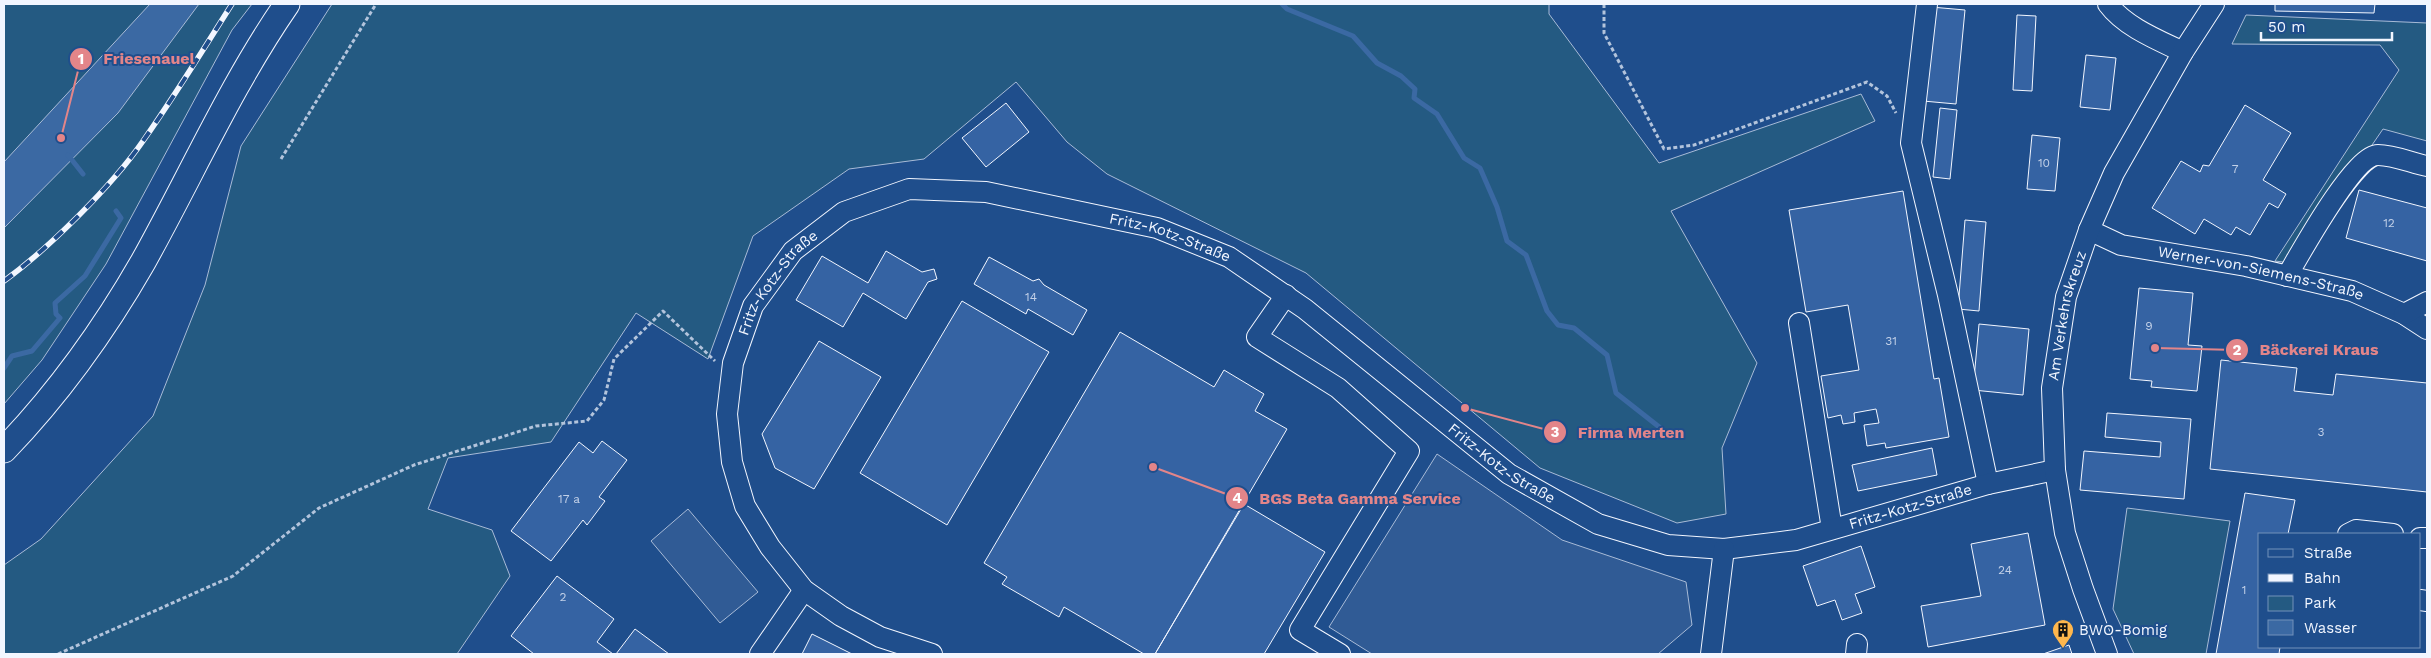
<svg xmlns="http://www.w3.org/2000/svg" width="2431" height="658" font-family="'Work Sans',sans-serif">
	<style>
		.green { fill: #245a82; stroke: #a8bbd7 }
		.parking { fill: #305b95; stroke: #a8bbd7 }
		.water { fill: #3b69a3; stroke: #a8bbd7 }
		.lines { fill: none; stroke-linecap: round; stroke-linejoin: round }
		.stream { stroke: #3b69a3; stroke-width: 5 }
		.building { fill: #3563a3; stroke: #f2f6ff }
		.minor-casing { stroke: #f2f6ff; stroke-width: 22 }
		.major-casing { stroke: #f2f6ff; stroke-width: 27 }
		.path { stroke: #b3c4dc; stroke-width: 3; stroke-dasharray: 4 2.5; stroke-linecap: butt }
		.minor { stroke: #1f4e8c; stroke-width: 20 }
		.major { stroke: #1f4e8c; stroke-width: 25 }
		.rail-casing { stroke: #f2f6ff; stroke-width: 5.5 }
		.rail { stroke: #1f4e8c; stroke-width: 4; stroke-dasharray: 11; stroke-linecap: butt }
		.labels { text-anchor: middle; stroke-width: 4; stroke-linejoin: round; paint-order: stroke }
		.number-label { font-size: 12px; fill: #c3d1e8 }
		.street-label { font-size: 15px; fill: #f2f6ff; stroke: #1f4e8c }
		.poi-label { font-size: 15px; fill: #f2f6ff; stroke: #1f4e8c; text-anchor: start }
		.leader { fill: none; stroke: #e38589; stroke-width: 2 }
		.callout-dot { fill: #e38589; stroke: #1f4e8c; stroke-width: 2 }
		.mark-label { font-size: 15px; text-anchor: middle; font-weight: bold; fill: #fff }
		.callout-label { font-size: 16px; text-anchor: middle; font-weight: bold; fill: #e38589; stroke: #1f4e8c; stroke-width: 4; stroke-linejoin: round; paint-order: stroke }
	</style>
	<rect width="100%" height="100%" fill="#1f4e8c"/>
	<path class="green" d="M4 4H252L232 30 106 264 42 360 4 404Z
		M332 4H1549V14L1659 163 1861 94 1875 121 1671 211 1757 363 1722 448 1726 514 1677 523 1540 468 1306 273 1107 174 1067 142 1016 82 924 159 849 169 753 236 708 359 636 313 551 442 448 458 428 509 492 530 510 576 457 654H4V565L41 539 153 416 205 285 241 146Z
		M2246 15 2427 23V141L2383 129 2291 263 2275 261 2399 70 2380 45 2232 44Z
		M2127 508 2230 521 2206 654H2134L2113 609Z"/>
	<path class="parking" d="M1437 454 1562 540 1686 582 1692 625 1658 654H1372L1329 627Z
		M688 509 758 592 720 623 651 541Z"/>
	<path class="water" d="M150 4H199L118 113 4 228V162Z"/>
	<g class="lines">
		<path class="stream" d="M1282 4 1287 9 1353 36 1377 63 1401 76 1415 89 1414 98 1437 114 1464 158 1480 168 1497 207 1507 241 1526 255 1547 311 1558 325 1574 328 1607 355 1616 393 1663 430
			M68 155 83 174
			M4 368 12 356 32 351 60 318 56 314 55 303 85 276 121 218 116 211"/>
	</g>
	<path class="building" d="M2275 4H2375L2374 13 2275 11Z
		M1931 7 1965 10 1956 104 1923 101Z
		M2017 15 2036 16 2032 91 2013 90Z
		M2086 55 2116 58 2110 110 2080 107Z
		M1006 103 1029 132 986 167 962 138Z
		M2245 105 2291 133 2263 180 2286 194 2278 208 2269 203 2250 235 2236 227 2231 235 2204 219 2195 234 2152 208 2181 161 2200 172 2203 165 2209 166Z
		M1940 108 1957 110 1950 179 1933 177Z
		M2032 135 2060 138 2055 191 2027 189Z
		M2359 190 2427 208V261L2346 238Z
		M1903 191 1934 379 1939 378 1949 437 1886 448 1885 443 1867 446 1864 425 1879 423 1876 409 1854 413 1855 422 1843 424 1841 415 1828 418 1821 376 1859 370 1848 305 1806 312 1789 210Z
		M1965 220 1986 222 1979 311 1958 309Z
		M886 251 922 272 934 269 937 279 928 282 906 319 863 293 843 327 796 300 822 256 868 283Z
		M989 257 1033 281 1039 279 1044 285 1087 310 1073 335 1028 309 1026 314 974 284Z
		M2139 288 2193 293 2188 345 2202 346 2197 391 2151 387 2152 381 2130 379Z
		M962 301 1049 352 947 525 860 473Z
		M1979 324 2029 329 2023 395 1973 390Z
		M1120 332 1214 387 1224 370 1264 394 1255 411 1287 429 1155 654H1144L1064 607 1059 617 1002 584 1007 577 984 563Z
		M819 341 881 377 814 489 775 468 762 434Z
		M2221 360 2297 368 2294 391 2333 395 2336 374 2427 383V492L2210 469Z
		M2107 413 2191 419 2184 499 2080 490 2084 451 2160 457 2161 442 2105 437Z
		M602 441 627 460 599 497 605 501 587 525 583 520 551 561 511 531 579 442 593 453Z
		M1932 448 1937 475 1858 491 1852 465Z
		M2245 493 2295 500 2288 534H2260V647H2280L2279 654H2216Z
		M1244 504 1325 552 1264 654H1155Z
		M2028 533 2045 625 1928 647 1921 606 1981 596 1971 544Z
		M1861 546 1875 587 1855 594 1862 613 1842 620 1835 600 1817 606 1803 566Z
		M557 576 614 619 597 642 613 654H534L511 636Z
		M635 629 669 654H616Z
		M812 634 852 654H802Z
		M2069 645 2072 654H2043Z"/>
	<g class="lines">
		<g class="minor-casing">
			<g id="minor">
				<path d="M1927 4 1911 143 1948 295 1988 484"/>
				<path d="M2108 4C2125 27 2158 40 2183 52"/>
				<path id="s1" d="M2089 230 2121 245 2246 266 2352 291 2404 314 2427 329"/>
				<path d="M2287 276C2300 254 2354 155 2378 155 2394 155 2412 163 2427 166"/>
				<path d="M1286 295 1257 337 1338 388 1409 451 1300 630 1340 654"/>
				<path d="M2404 314 2427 302"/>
				<path d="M1799 323 1832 529"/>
				<path d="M2348 534 2356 530 2393 534"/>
				<path d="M2420 538H2427"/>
				<path d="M2420 600 2427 601"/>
				<path d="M760 654 804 590"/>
				<path id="s2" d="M932 654 880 637 841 616 804 590 770 547 745 506 732 462 727 414 733 363 753 306 793 251 844 212 909 189 986 192 1157 228 1229 257 1305 309 1509 474 1598 524 1668 545 1724 549 1796 540 1988 484 2055 470"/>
				<path d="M1711 654 1724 549"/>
				<path d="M1856 654 1857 644"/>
				<path id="s3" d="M2107 654 2083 589 2065 533 2055 470 2052 388 2066 297 2089 230 2114 173 2183 52 2214 4"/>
			</g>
		</g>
		<g class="major-casing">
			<path id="major" d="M4 450C58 394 104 330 143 262 191 176 231 85 287 4"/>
		</g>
		<path class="path" d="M1604 4V33L1664 149 1694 145 1867 82 1887 96 1896 113
			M281 159 376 4
			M58 654 233 576 319 508 414 465 536 426 587 421 604 400 614 359 663 311 715 361"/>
		<use href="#minor" class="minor"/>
		<use href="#major" class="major"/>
		<g class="rail-casing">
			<path id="rail" d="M4 281C48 249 112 186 143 141 174 97 203 50 232 4"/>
		</g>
		<use href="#rail" class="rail"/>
	</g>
	<defs>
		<g id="building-pin" transform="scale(1.125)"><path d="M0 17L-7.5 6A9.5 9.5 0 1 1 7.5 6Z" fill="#ffb74d" stroke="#1f4e8c"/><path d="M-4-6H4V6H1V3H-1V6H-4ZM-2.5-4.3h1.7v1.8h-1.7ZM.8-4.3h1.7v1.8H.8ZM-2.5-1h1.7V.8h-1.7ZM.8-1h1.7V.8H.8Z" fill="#111"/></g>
	</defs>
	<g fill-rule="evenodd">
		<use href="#building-pin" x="2063" y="630"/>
	</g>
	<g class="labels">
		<g class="number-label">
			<text x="2044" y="167">10</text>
			<text x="2235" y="173">7</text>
			<text x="2389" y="227">12</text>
			<text x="1031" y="301">14</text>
			<text x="2149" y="330">9</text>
			<text x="1891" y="345">31</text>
			<text x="2321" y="436">3</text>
			<text x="569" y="503">17 a</text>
			<text x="2005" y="574">24</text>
			<text x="2244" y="594">1</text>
			<text x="563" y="601">2</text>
		</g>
		<g class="street-label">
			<text dy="5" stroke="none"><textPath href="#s2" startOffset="921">Fritz-Kotz-Straße</textPath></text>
			<text dy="5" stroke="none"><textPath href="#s1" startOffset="178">Werner-von-Siemens-Straße</textPath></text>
			<text dy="5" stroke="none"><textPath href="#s2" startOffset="486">Fritz-Kotz-Straße</textPath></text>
			<text dy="5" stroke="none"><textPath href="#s3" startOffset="348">Am Verkehrskreuz</textPath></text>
			<text dy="5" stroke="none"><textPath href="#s2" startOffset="1326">Fritz-Kotz-Straße</textPath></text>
			<text dy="5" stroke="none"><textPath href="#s2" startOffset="1761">Fritz-Kotz-Straße</textPath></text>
		</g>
		<g class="poi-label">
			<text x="2079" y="635">BWO-Bomig</text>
		</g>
	</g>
	<path class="leader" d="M61 138L81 59M2155 348L2237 350M1465 408L1555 432M1153 467L1237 498"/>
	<g class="callout-dot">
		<circle cx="61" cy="138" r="5"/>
		<circle cx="2155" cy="348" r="5"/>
		<circle cx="1465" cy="408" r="5"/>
		<circle cx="1153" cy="467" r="5"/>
		<circle cx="81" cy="59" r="12"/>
		<circle cx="2237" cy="350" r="12"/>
		<circle cx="1555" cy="432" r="12"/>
		<circle cx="1237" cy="498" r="12"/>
	</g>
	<g class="mark-label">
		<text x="81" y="64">1</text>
		<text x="2237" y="355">2</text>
		<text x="1555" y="437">3</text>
		<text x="1237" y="503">4</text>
	</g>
	<g class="callout-label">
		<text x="149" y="64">Friesenauel</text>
		<text x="2319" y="355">Bäckerei Kraus</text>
		<text x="1631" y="438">Firma Merten</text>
		<text x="1360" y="504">BGS Beta Gamma Service</text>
	</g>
	<rect width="2431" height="658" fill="none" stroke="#f2f6ff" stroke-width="10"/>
	<rect x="2258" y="533" width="162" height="115" fill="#1f4e8c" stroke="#7391ba"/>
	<rect x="2268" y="549" width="25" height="8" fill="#1f4e8c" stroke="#7391ba"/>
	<text x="2304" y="558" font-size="15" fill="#f2f6ff">Straße</text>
	<rect x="2268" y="574" width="25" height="8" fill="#f2f6ff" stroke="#7391ba"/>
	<text x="2304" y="583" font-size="15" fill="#f2f6ff">Bahn</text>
	<rect x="2268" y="596" width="25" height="15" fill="#245a82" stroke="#7391ba"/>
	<text x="2304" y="608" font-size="15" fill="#f2f6ff">Park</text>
	<rect x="2268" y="620" width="25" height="15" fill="#3b69a3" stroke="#7391ba"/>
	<text x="2304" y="633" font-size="15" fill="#f2f6ff">Wasser</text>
	<path d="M2261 32v8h131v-8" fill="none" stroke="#f2f6ff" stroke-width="2.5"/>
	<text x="2268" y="32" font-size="15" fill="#f2f6ff" stroke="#1f4e8c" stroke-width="4" paint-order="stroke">50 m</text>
</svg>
